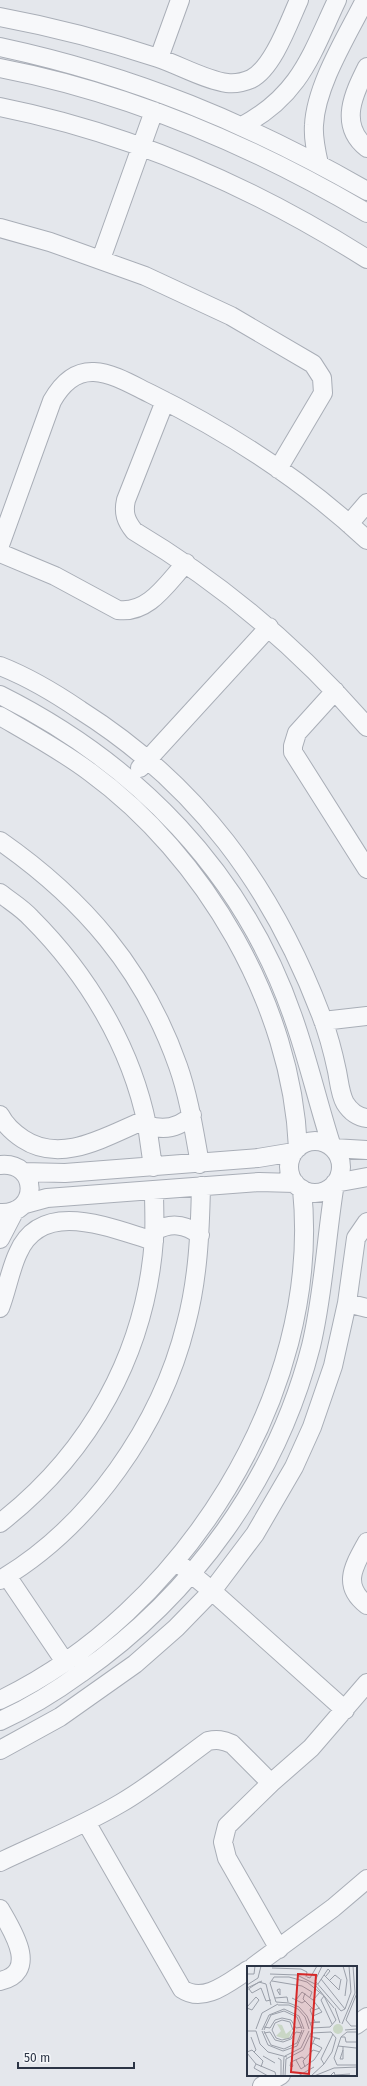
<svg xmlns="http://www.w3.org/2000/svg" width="367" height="2086" font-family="'Fira Sans',sans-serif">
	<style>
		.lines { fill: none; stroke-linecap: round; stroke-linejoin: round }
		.minor-casing { stroke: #a9aeb7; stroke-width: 20 }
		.minor { stroke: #f7f8fa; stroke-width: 18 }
		.inset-road { fill: none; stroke: #9a9fa9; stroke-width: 1 }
		.view { fill: #d62828; fill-opacity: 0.15; stroke: #d62828; stroke-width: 2 }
		.inset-edge { fill: none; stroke: #2b3445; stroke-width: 2 }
	</style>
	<rect width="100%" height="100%" fill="#e4e7ec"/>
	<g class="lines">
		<g class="minor-casing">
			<path id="minor" d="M0 17C54 27 107 41 158 58 179 65 205 80 227 83 235 84 244 82 251 79 273 68 289 22 299 0
				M0 47C135 76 248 123 367 191
				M159 58 180 0
				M367 67C354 93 338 125 367 148
				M0 68C130 93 253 146 367 213
				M0 107C130 133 255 188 367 259
				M242 126C300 95 311 55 337 0
				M319 164C316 151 313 138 314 125 316 85 347 36 365 0
				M0 228 50 242 145 276 231 316 313 364 322 378 323 393 278 469
				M101 259 154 111
				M165 401 126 500C123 513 126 521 134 531 223 584 300 649 367 727
				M349 524 367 503
				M0 545 52 401C61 385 74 371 94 372 114 373 134 386 151 394 228 432 304 481 367 540
				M0 553 55 576 118 610C149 614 167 583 186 563
				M0 666C28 677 55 693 80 710 197 784 272 886 321 1015 328 1033 333 1052 337 1071 339 1081 340 1094 345 1103 350 1111 358 1117 367 1118
				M335 691 297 733 293 746V752L367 869
				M0 695C136 763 243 872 293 1017 308 1059 318 1104 332 1147
				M0 716C31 734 62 751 90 772 205 856 292 1005 298 1148
				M140 768 269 627
				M0 841C83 899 144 969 178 1066 189 1097 194 1131 200 1164
				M0 893C10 901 22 908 31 918 87 974 131 1046 147 1125 149 1139 151 1153 153 1167
				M323 1021 367 1016
				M0 1115C5 1125 14 1133 23 1139 62 1165 108 1135 145 1120
				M147 1125C164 1131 179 1128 192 1115
				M289 1167a26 26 0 1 1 52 0a26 26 0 1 1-52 0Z
				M333 1148 367 1150
				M0 1165C39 1161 40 1215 0 1213
				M23 1172 65 1173 258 1158 294 1152
				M25 1204 47 1198 259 1182 295 1183
				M155 1231C171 1222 185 1224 200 1235
				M0 1239 14 1212
				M347 1303 367 1308
				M0 1308C7 1290 10 1270 18 1253 42 1197 112 1229 154 1241
				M0 1523C90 1453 146 1353 154 1239 155 1222 154 1206 154 1190
				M367 1542C354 1566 341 1585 367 1605
				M183 1567 212 1591 345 1710
				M7 1576 65 1662
				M0 1580C90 1527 161 1425 186 1324 198 1279 200 1233 201 1186
				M0 1700C182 1613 323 1393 302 1189
				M0 1721C29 1708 55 1692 81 1673 193 1595 277 1479 311 1346 324 1292 326 1237 335 1183L367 1177
				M0 1750 60 1717 135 1664 176 1628 212 1591 255 1534 294 1467 312 1427 333 1366 347 1303 356 1238 367 1222
				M86 1822 182 1989C204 2004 229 1982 248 1970
				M0 1862C40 1843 82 1826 121 1803 152 1785 179 1762 208 1741 217 1739 223 1740 232 1744L271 1783
				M0 1909C12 1930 40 1972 0 1981
				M279 1949 227 1858 223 1842 227 1826 271 1783 311 1748 367 1683
				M253 1967 333 1908 367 1879
				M356 2025 367 2017
				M262 2086 281 2075"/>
		</g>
		<use href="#minor" class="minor"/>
	</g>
	<g transform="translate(247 1966)">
		<rect width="110" height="110" fill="#e4e7ec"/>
		<path d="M86 63a5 5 0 1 1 10 0a5 5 0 1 1-10 0ZM30 58 35 59 39 68 45 63 42 72 38 73 29 70 34 65Z" fill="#c9d6c5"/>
		<path class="inset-road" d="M75 0 68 15 94 45 98 43 104 26 102 0M96 0 100 14 98 30M25 2 54 3 60 6 59 11M0 8H7L8 0M23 8 50 9 70 19M77 9 92 24 94 13M42 11 60 16 77 30 89 54 83 61 65 62 60 50 52 41 42 37 29 36 23 17 27 11ZM60 11 63 12 70 0M74 13 98 43M83 14 88 9 93 13M25 15 55 20 65 26 63 31M71 18 81 3 83 5 79 10M0 19 11 12 14 0M69 20 87 42M0 22 15 15M2 23 5 27 14 22 19 35 24 34M32 23H33V29L30 24ZM0 24 12 16 19 18 24 39M58 27 56 33 67 44 73 42M110 27 99 54 104 60H110M77 30 74 34 85 58M28 32 40 31 41 36M45 32 55 37 58 35M49 34 55 26 66 34 75 46 66 50M66 34 74 25M31 39H42L51 43 58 51 62 63M0 41 9 31 12 34 5 44 0 42M65 41 63 44 68 56M88 42 93 57M63 57 73 56H68M95 58 108 27 106 0M17 61 23 62 28 54 35 52 44 54 49 62 55 61M9 63 15 47 31 38M15 64 22 49 37 43 52 50 57 63M17 64 24 49 37 45 50 51 55 63M25 64 28 57 35 54 43 56 46 64M25 64 29 72 35 74 43 72 47 64M98 64 110 63M0 65H9L13 78 21 86 40 91M15 65 21 79 36 85 50 80 57 64M17 65 24 79 37 83 50 77 55 64M110 66H100L94 71 87 92 90 99H110M17 67 23 66 28 74 36 76 44 73 49 66 55 67M63 70 73 73 67 72M4 71 9 84 7 86M94 71H98L99 76H110M91 80 109 82M96 84 93 93H96V81M0 86 5 84 16 95 14 101M65 86 63 83 68 72M0 87 9 98 28 106 29 110M16 90 28 97M38 90 54 82 62 65M31 92 34 94V110M49 94 54 103 67 94 75 82 66 77M44 96 55 91 58 93M44 96 46 100 45 101 43 100ZM9 98 7 102 21 110M77 98 74 93 86 68M58 101 56 95 66 84 73 86M36 110 37 91M38 110 39 93 56 84 64 67 84 66 89 72 85 86 77 98 64 110M51 110 67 101M67 110 87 102 110 101M83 110 87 106 88 109 103 108"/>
		<path class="view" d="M51 8 69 9 62 108 44 106Z"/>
		<rect width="110" height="110" class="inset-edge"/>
	</g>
	<path d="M18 2062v6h116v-6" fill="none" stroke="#2b3445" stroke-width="2"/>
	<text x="24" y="2062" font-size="12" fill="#2b3445" stroke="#f4f6f9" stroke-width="3" paint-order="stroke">50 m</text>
</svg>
